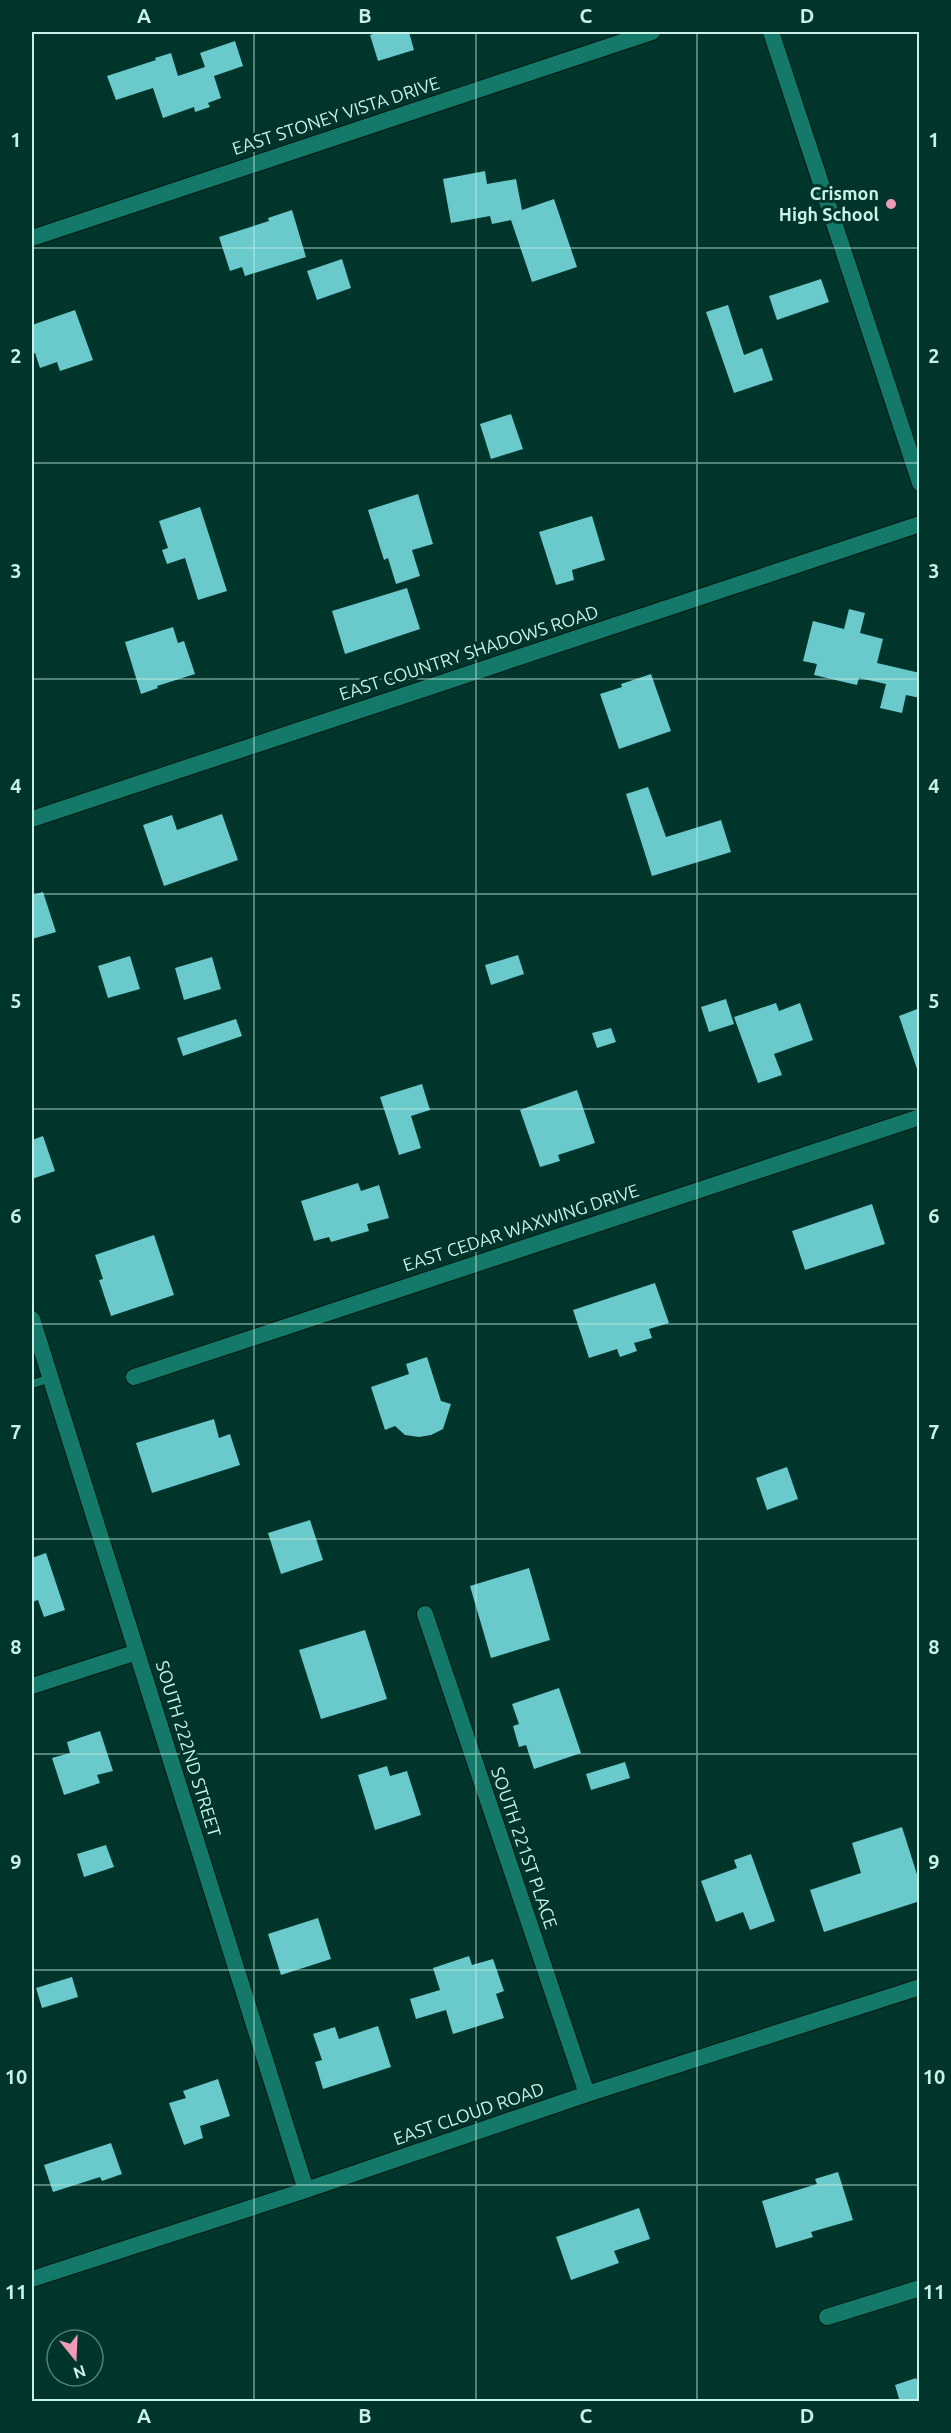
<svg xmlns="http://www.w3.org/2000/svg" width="951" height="2433" font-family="Ubuntu,sans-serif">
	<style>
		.building { fill: #69c9cb }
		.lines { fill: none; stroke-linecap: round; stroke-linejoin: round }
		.lane-casing { stroke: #001a14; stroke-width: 10 }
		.street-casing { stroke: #001a14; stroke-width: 18 }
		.lane { stroke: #147968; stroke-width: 8 }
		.street { stroke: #147968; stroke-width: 16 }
		.grid { fill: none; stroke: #c8f1e7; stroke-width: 1.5; stroke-opacity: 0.55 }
		.poi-dot { fill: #f09ab7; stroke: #00352c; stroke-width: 2 }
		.labels { text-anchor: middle; stroke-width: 6; stroke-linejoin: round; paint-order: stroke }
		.street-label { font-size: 18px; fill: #c8f1e7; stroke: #00352c }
		.poi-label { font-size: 18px; font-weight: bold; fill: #c8f1e7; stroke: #00352c; text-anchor: end }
		.neatline { fill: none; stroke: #c8f1e7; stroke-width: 2 }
		.grid-label { font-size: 20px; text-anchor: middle; font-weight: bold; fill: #c8f1e7 }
	</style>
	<rect width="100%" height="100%" fill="#00352c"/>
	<path class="building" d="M380 32H409L414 50 378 61 370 35Z
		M235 41 243 66 214 76 221 98 208 103 210 107 195 112 194 107 163 118 153 88 116 100 107 76 156 60 155 58 171 53 178 76 205 67 200 53Z
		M485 171 487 184 516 179 522 210 554 199 577 267 532 282 511 220 492 224 490 216 451 223 443 179Z
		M292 210 306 257 245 276 242 267 230 271 219 237 269 221 268 218Z
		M342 259 351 288 317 300 307 271Z
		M821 279 829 302 777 320 769 296Z
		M728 305 744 355 762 348 773 380 734 393 706 312Z
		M75 310 93 360 60 371 57 362 40 368 35 353 32 354V325Z
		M511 414 523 449 491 459 480 424Z
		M418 494 433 544 412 550 420 576 396 584 388 558 384 560 368 510Z
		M200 507 227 591 198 600 185 558 167 564 162 550 168 548 159 521Z
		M592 516 605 560 572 570 574 580 556 585 539 532Z
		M407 588 420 629 345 654 332 611Z
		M849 609 865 613 860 633 883 639 877 663 920 673V698L906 695 902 713 880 708 886 684 859 678 857 685 814 675 817 664 803 661 813 621 844 629Z
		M173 627 178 643 184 641 195 674 157 686 158 688 141 694 125 642Z
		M651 674 671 731 619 749 600 694 622 687 621 684Z
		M648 787 666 837 721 820 731 852 652 876 626 794Z
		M222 814 238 860 164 886 143 825 172 815 177 830Z
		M43 892 56 932 32 939V895Z
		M518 955 524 974 491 985 485 965Z
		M130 956 140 989 108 998 98 966Z
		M212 957 221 989 184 1000 175 968Z
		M726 999 734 1024 709 1032 701 1007Z
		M776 1003 779 1011 800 1003 813 1040 774 1054 782 1075 758 1083 734 1017Z
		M920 1008V1069H917L899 1016Z
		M236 1019 242 1036 183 1056 177 1038Z
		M611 1028 616 1042 597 1048 592 1033Z
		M422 1084 430 1110 411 1116 421 1148 399 1155 380 1097Z
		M577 1090 595 1143 558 1155 560 1161 540 1167 520 1110Z
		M43 1136 55 1171 32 1179V1140Z
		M358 1183 361 1191 379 1185 389 1218 367 1224 369 1231 331 1242 329 1237 314 1241 301 1201Z
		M872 1204 885 1244 805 1270 792 1231Z
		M154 1235 174 1295 111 1316 99 1280 103 1279 95 1255Z
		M655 1283 669 1323 649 1329 652 1338 634 1343 637 1351 620 1357 617 1349 589 1358 573 1310Z
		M427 1357 441 1401 451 1404 443 1429 431 1435 419 1437 405 1435 395 1426 385 1430 371 1387 409 1374 406 1364Z
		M214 1419 219 1438 230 1434 240 1465 152 1493 136 1443Z
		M787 1467 798 1499 767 1510 756 1478Z
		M310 1520 323 1560 281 1574 268 1533Z
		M46 1553 65 1610 44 1617 38 1600 32 1602V1558Z
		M529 1568 550 1640 491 1658 470 1586Z
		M365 1630 387 1699 321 1719 299 1650Z
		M559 1688 581 1753 534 1769 526 1745 519 1747 513 1726 519 1724 512 1704Z
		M100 1731 113 1771 97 1775 100 1783 64 1795 52 1758 70 1753 67 1742Z
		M625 1762 630 1778 591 1790 586 1774Z
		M387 1766 390 1776 407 1771 421 1815 375 1830 358 1775Z
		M902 1827 920 1884V1901L824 1932 810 1890 861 1873 852 1843Z
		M106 1845 114 1867 84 1877 77 1854Z
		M751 1854 775 1921 750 1930 743 1912 716 1922 701 1881 737 1868 734 1860Z
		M318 1918 331 1959 281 1975 268 1934Z
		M469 1956 472 1965 493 1959 504 1991 496 1994 504 2018 453 2034 446 2010 416 2019 410 1999 440 1990 433 1968Z
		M72 1977 78 1997 42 2008 36 1988Z
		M378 2026 391 2067 323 2089 315 2062 322 2060 313 2034 335 2027 339 2039Z
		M218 2079 230 2116 200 2126 203 2138 184 2145 169 2103 186 2098 183 2091Z
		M111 2143 122 2174 102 2181 100 2177 53 2192 44 2165Z
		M838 2172 853 2220 811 2232 813 2237 776 2248 762 2201 817 2184 815 2179Z
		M639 2208 650 2239 614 2251 619 2263 571 2280 556 2237Z
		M916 2378 920 2388V2402H900L895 2385Z"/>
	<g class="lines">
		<g class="lane-casing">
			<path id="lane" d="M32 1384 51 1378"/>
		</g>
		<g class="street-casing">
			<path id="street" d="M771 32 920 483
				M32 238 652 32
				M32 819 920 524
				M32 1319 306 2190
				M134 1377 920 1117
				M425 1614 587 2094
				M32 1686 137 1652
				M32 2279 306 2190 587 2094 920 1987
				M827 2317 920 2288"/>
		</g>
		<use href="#lane" class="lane"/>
		<use href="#street" class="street"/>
	</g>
	<path class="grid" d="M254 32V2402M476 32V2402M697 32V2402M32 248H920M32 463H920M32 679H920M32 894H920M32 1109H920M32 1324H920M32 1539H920M32 1754H920M32 1970H920M32 2185H920"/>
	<circle class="poi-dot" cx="891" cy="204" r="6"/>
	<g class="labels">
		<g class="street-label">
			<text transform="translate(336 116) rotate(-18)" y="6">EAST STONEY VISTA DRIVE</text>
			<text transform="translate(469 653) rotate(-18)" y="6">EAST COUNTRY SHADOWS ROAD</text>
			<text transform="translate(521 1228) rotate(-18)" y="6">EAST CEDAR WAXWING DRIVE</text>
			<text transform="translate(188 1749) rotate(73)" y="6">SOUTH 222ND STREET</text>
			<text transform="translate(524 1848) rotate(71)" y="6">SOUTH 221ST PLACE</text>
			<text transform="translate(469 2114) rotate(-19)" y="6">EAST CLOUD ROAD</text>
		</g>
		<g class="poi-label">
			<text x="879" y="200">Crismon<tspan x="879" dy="21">High School</tspan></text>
		</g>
	</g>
	<rect width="951" height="2433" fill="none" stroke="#00352c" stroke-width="66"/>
	<g transform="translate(75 2358) rotate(162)"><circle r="28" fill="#00352c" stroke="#508077" stroke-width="1.5"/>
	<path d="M0-4.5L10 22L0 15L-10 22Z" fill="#f09ab7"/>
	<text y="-9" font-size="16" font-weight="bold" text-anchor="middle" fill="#c8f1e7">N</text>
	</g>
	<rect x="33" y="33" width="885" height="2367" class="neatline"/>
	<g class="grid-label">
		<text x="144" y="23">A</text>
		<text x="365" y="23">B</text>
		<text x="586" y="23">C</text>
		<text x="807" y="23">D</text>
		<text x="16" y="147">1</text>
		<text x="934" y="147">1</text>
		<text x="16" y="363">2</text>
		<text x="934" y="363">2</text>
		<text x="16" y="578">3</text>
		<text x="934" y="578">3</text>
		<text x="16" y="793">4</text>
		<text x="934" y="793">4</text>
		<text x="16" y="1008">5</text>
		<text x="934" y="1008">5</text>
		<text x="16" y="1223">6</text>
		<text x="934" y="1223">6</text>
		<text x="16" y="1439">7</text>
		<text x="934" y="1439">7</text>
		<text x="16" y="1654">8</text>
		<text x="934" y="1654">8</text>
		<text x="16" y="1869">9</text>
		<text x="934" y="1869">9</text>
		<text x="16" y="2084">10</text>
		<text x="934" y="2084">10</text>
		<text x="16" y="2299">11</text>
		<text x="934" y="2299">11</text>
		<text x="144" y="2423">A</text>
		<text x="365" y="2423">B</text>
		<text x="586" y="2423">C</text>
		<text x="807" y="2423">D</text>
	</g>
</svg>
